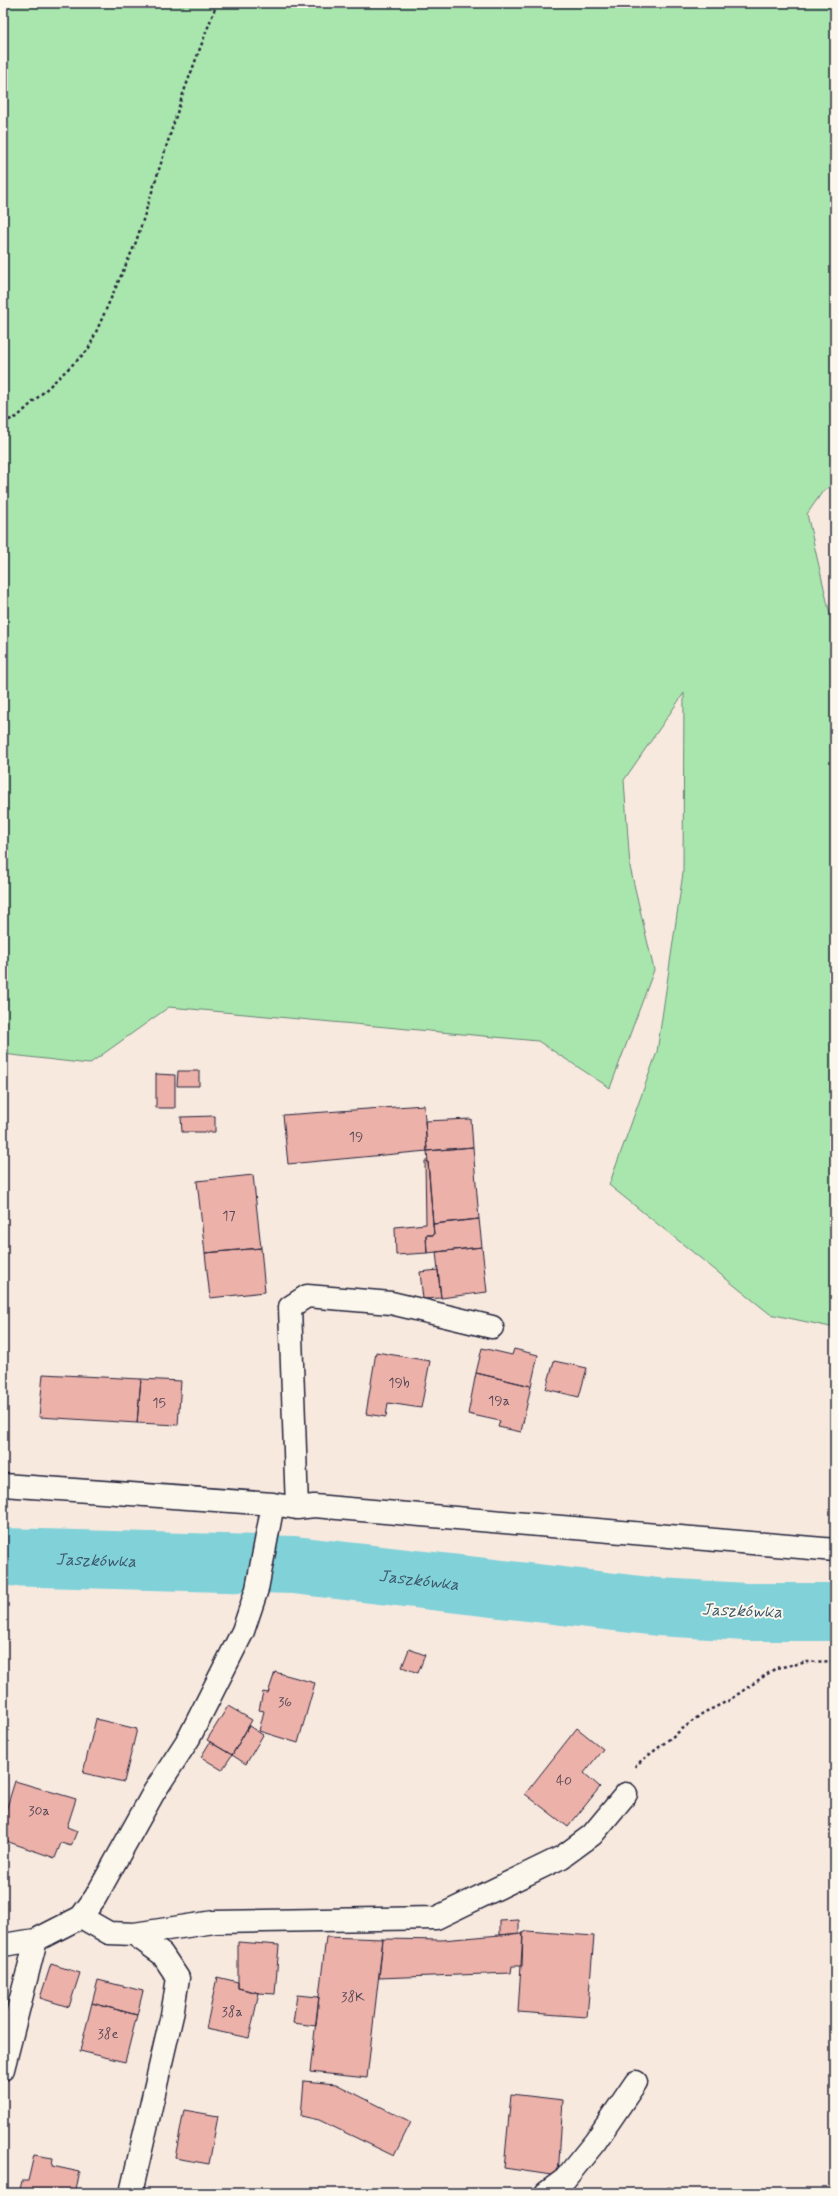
<svg xmlns="http://www.w3.org/2000/svg" width="838" height="2196" font-family="Mynerve,sans-serif">
	<style>
		.green { fill: #a9e6ad; stroke: #668474 }
		.lines { fill: none; stroke-linecap: round; stroke-linejoin: round }
		.river { stroke: #80d1d8; stroke-width: 58 }
		.building { fill: #ecb1a9; stroke: #22223b }
		.minor-casing { stroke: #22223b; stroke-width: 25 }
		.path { stroke: #22223b; stroke-width: 2.5; stroke-dasharray: 3 3; stroke-linecap: butt }
		.minor { stroke: #fbf7ec; stroke-width: 22 }
		.labels { text-anchor: middle; stroke-width: 4; stroke-linejoin: round; paint-order: stroke }
		.number-label { font-size: 14px; fill: #544656 }
		.water-label { font-size: 17px; font-style: italic; fill: #3e576a; stroke: #fbf7ec }
	</style>
	<rect width="100%" height="100%" fill="#f8e9df"/>
	<filter id="ink" filterUnits="userSpaceOnUse"><feTurbulence type="fractalNoise" baseFrequency=".025" numOctaves="2"/><feDisplacementMap in="SourceGraphic" scale="8" xChannelSelector="R" yChannelSelector="G"/><feConvolveMatrix kernelMatrix="1 2 1 2 8 2 1 2 1" color-interpolation-filters="sRGB"/></filter>
	<g filter="url(#ink)">
		<path class="green" d="M3 3H835V483L823 491 807 514 835 636V1328L770 1314 609 1185 657 1052 683 873 684 693 624 780 630 867 654 970 610 1088 538 1041 169 1007 89 1064 3 1054Z"/>
		<g class="lines">
			<path class="river" id="s1" d="M3 1557 294 1565 658 1607 746 1612H835"/>
		</g>
		<path class="building" d="M178 1071H199V1086H177Z
			M156 1074 175 1075V1108H156Z
			M424 1105 427 1151 288 1164 283 1115Z
			M215 1116V1132H182L181 1117Z
			M471 1119 473 1147 427 1151 425 1121Z
			M473 1147 479 1219 433 1224 427 1151Z
			M425 1161H428L434 1235H426L427 1253 396 1255 395 1227 426 1224Z
			M253 1175 261 1248 205 1253 197 1181Z
			M479 1219 482 1247 427 1253 426 1235H434L433 1224Z
			M482 1247 487 1292 441 1298 436 1252Z
			M261 1248 265 1292 210 1298 205 1253Z
			M438 1270 441 1298 423 1299 420 1272Z
			M482 1348 512 1355 514 1349 538 1355 531 1386 476 1373Z
			M376 1352 430 1361 421 1408 388 1403 386 1417 366 1414Z
			M554 1361 587 1368 579 1397 546 1389Z
			M476 1373 531 1386 521 1432 498 1427 500 1421 468 1414Z
			M43 1374 141 1379 137 1423 39 1417Z
			M141 1379 181 1381 178 1425 137 1423Z
			M409 1649 425 1655 418 1673 402 1667Z
			M275 1672 315 1683 298 1743 259 1731 264 1711 259 1710 263 1692 268 1693Z
			M228 1706 252 1720 232 1755 207 1740Z
			M96 1719 137 1729 124 1782 83 1773Z
			M249 1726 263 1735 246 1764 232 1755Z
			M577 1728 603 1749 584 1773 600 1787 568 1827 525 1794Z
			M210 1742 232 1755 222 1770 201 1757Z
			M15 1781 76 1799 67 1827 77 1831 71 1846 61 1843 55 1858 3 1840V1820Z
			M519 1920V1933L500 1935V1921Z
			M527 1931 594 1936 587 2017 518 2012 523 1933Z
			M523 1933 522 1966H512L511 1973 379 1978 383 1939 442 1940Z
			M326 1937 383 1939 367 2078 310 2072Z
			M238 1942 279 1945 275 1994 259 1993 238 1988Z
			M51 1964 80 1973 69 2007 40 1998Z
			M217 1977 238 1982V1988L259 1993 249 2038 206 2029Z
			M98 1980 143 1991 137 2015 92 2003Z
			M297 1995 319 1997 316 2026 293 2023Z
			M92 2003 137 2015 125 2062 80 2051Z
			M304 2081 336 2084 411 2122 394 2156 319 2120 301 2116Z
			M511 2094 563 2100 558 2176 504 2168Z
			M184 2110 218 2116 209 2164 175 2158Z
			M34 2155 53 2158 52 2166 80 2172 75 2193H19L22 2181H28Z
			M668 2187 688 2193H666Z"/>
		<g class="lines">
			<g class="minor-casing">
				<path id="minor" d="M3 1485 273 1504 297 1508 314 1506 835 1550
					M297 1508 290 1307 307 1296 391 1303 492 1327
					M81 1917 109 1933 134 1934 214 1922 436 1918 562 1857 592 1835 626 1794
					M3 1945 36 1940
					M3 2069 36 1940 81 1917 95 1898 154 1792 189 1738 243 1631 257 1589 273 1504
					M131 2193 172 2015 178 1978 162 1954 134 1934
					M546 2193 565 2179 595 2142 636 2082"/>
			</g>
			<path class="path" d="M3 422 17 417 88 350 136 242 183 94 217 3
				M635 1767 636 1765 703 1713 728 1701 776 1668 808 1662 835 1661"/>
			<use href="#minor" class="minor"/>
		</g>
	</g>
	<g class="labels">
		<g class="number-label">
			<text x="356" y="1141">19</text>
			<text x="229" y="1220">17</text>
			<text x="399" y="1387">19b</text>
			<text x="499" y="1405">19a</text>
			<text x="159" y="1407">15</text>
			<text x="285" y="1706">36</text>
			<text x="564" y="1785">40</text>
			<text x="39" y="1815">30a</text>
			<text x="353" y="2001">38K</text>
			<text x="232" y="2016">38a</text>
			<text x="108" y="2038">38e</text>
		</g>
		<g class="water-label">
			<text dy="6" stroke="none"><textPath href="#s1" startOffset="93">Jaszkówka</textPath></text>
			<text dy="6" stroke="none"><textPath href="#s1" startOffset="417">Jaszkówka</textPath></text>
			<text transform="translate(742 1610) rotate(2)" y="6">Jaszkówka</text>
		</g>
	</g>
	<rect width="838" height="2196" fill="none" stroke="#fbf7ec" stroke-width="16"/>
	<rect x="8" y="8" width="822" height="2180" fill="none" stroke="#22223b" stroke-width="1.5" filter="url(#ink)"/>
</svg>
